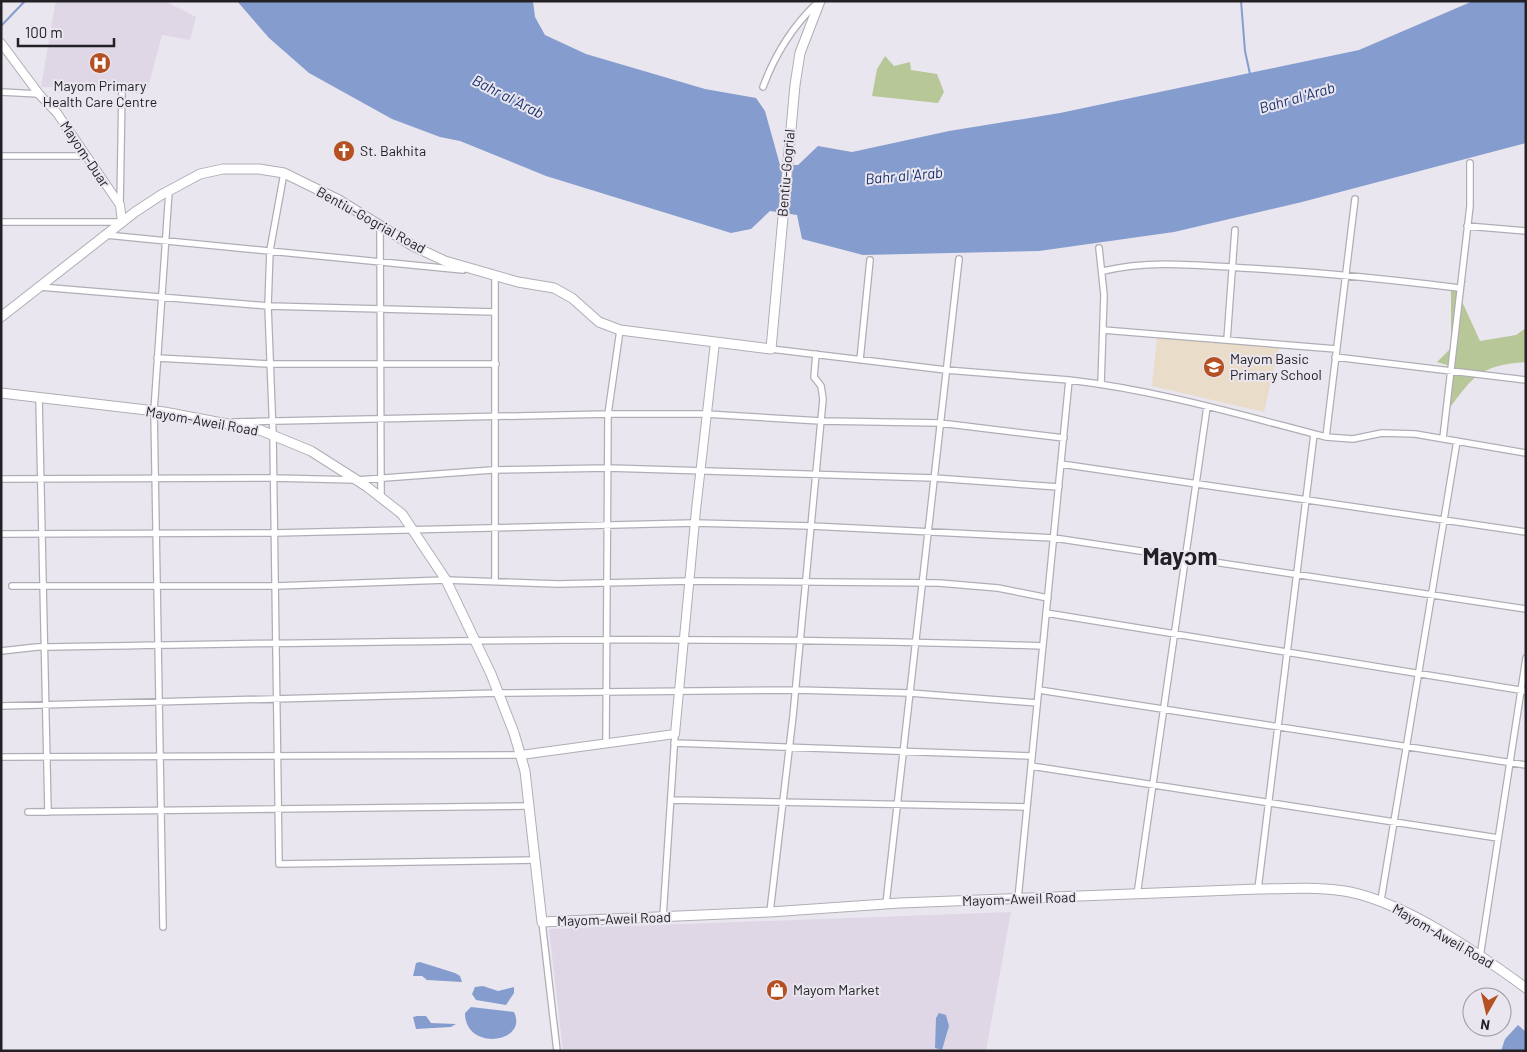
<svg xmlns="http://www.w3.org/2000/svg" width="1527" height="1052" font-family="Barlow,sans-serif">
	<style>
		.built { fill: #dfd7e6 }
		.education { fill: #e9dcc9 }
		.green { fill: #b7c798 }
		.water { fill: #859dce }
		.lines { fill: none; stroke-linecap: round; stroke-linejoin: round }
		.stream { stroke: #859dce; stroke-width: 2 }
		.minor-casing { stroke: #b1adb5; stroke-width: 8 }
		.tertiary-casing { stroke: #b1adb5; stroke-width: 10 }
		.secondary-casing { stroke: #b1adb5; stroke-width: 11 }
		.minor { stroke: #fff; stroke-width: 5.5 }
		.tertiary { stroke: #fff; stroke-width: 8 }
		.secondary { stroke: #fff; stroke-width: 9 }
		.labels { text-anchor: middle; stroke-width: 4; stroke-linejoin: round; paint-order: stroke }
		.poi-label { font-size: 14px; fill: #232125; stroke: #eae6ef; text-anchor: start }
		.street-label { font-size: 14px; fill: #232125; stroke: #eae6ef }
		.water-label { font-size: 15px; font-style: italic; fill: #17306b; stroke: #eae6ef }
		.town-label { font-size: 24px; font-weight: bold; fill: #232125; stroke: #eae6ef }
	</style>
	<rect width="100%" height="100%" fill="#eae6ef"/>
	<path class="built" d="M58 1H165L196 17 190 40 162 35 148 88 41 87 55 4Z
		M1011 912 986 1051H563L549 929Z"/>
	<path class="education" d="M1157 337 1279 348 1264 412 1152 386Z"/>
	<path class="green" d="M885 56 894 66 910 62 911 70 937 74 944 92 938 103 872 96 877 69Z
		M1466 281 1460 297 1480 341 1516 335 1526 328V362C1477 365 1471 379 1444 416L1445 388 1450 366 1437 362 1451 348V286Z"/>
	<path class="water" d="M237 1H533L535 17 545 35 586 54 705 89 756 98 765 111 780 165H798L818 146 852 152 949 131 1060 113 1359 50 1473 1H1526V143L1302 202 1174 232 1039 251 863 255 802 239 797 215 770 211 751 229 731 233 546 176 460 141 440 137 392 119 309 73 269 38Z
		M420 962 455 973 460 976 462 982 427 980 422 976H413L416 963Z
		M483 986 498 991 514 987V993L506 1005 476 1000 472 994 475 987Z
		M471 1007 514 1012C529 1043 465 1052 465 1013Z
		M939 1013 946 1015 949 1026 942 1050 935 1048 936 1018Z
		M417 1016H426L431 1023 456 1024 451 1027 416 1029 413 1017Z
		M1518 1025 1526 1032V1051H1501L1505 1039Z"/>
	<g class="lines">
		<path class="stream" d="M1241 1 1245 51 1250 74
			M1 26 25 1"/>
		<g class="minor-casing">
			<path id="minor" d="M763 87C775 54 792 27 817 3
				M1 92 39 94
				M1 156H87
				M284 173 270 250 268 306 273 435 279 864 535 860
				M120 205 122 90
				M1 222H122
				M380 225 381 497
				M1467 226 1526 231
				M106 235 463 270
				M1099 248 1104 295 1101 384
				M1103 271C1150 260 1195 265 1243 268 1316 272 1387 279 1459 288
				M40 287 268 306 495 312V581
				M495 312V275
				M1103 330 1336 349
				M1227 340 1235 230
				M771 349 946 370 1069 380 1018 899
				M1335 357 1526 380
				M157 358 270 364H496
				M860 360 870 260
				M1069 380C1156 390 1241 415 1326 437L1353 439 1382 433 1415 434 1526 453
				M39 398 48 812
				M234 422 608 414H706L821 421 940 423 1064 438
				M1326 437 1355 199
				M1443 438 1470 206V163
				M1061 464 1526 532
				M1 479 273 478 357 480 492 470 608 468 934 478 1059 487
				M1 534 274 533 694 523 811 526 1054 538 1526 609
				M12 586H275L446 580 558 584 689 581 939 583 998 588 1048 598
				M1046 613 1526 691
				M1 651 37 647C373 642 708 634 1043 646
				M1039 690 1526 765
				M1 706 499 693 796 690 910 693 1037 703
				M674 743 1032 756
				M606 744 608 414 620 330
				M1 757 521 755
				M1031 766 1498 838
				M671 800 1027 807
				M28 812 528 806
				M1258 889 1314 434
				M1137 895 1207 407
				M1381 900 1457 441
				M886 904 959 259
				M770 912 793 716 823 399 821 386 814 377 816 354
				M663 917 675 734
				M542 922 557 1051
				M163 927 154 411 169 191
				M1480 957 1526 658"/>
		</g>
		<g class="tertiary-casing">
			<path id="tertiary" d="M1 43 39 94 57 113 120 205 122 222
				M521 755 675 734 696 510 715 342"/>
		</g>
		<g class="secondary-casing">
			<path id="secondary" d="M1 317 135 212 161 195 200 174 223 169H259L284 173 339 200 413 246 445 261 518 282 554 288 572 298 599 322 620 330 771 349 795 85 800 53 820 1
				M1 393 164 412 260 430 311 451 366 486 402 514 446 580 491 674 514 733 525 771 542 922 770 912 900 903 1258 889C1288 889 1321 886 1350 892 1407 904 1478 953 1526 988"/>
		</g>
		<use href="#minor" class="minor"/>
		<use href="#tertiary" class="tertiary"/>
		<use href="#secondary" class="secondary"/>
	</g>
	<defs>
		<g id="hospital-disc" transform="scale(1.125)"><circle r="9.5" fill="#b55022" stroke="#eae6ef"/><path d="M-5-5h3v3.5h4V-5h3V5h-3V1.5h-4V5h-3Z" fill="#fff"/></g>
		<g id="church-disc" transform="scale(1.125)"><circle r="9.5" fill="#b55022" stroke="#eae6ef"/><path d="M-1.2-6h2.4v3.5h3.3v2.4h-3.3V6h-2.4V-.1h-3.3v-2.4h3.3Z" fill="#fff"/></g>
		<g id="school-disc" transform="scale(1.125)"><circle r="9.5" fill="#b55022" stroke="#eae6ef"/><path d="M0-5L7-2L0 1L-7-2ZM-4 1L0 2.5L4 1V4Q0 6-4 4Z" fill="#fff"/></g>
		<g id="shop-disc" transform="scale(1.125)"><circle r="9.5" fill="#b55022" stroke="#eae6ef"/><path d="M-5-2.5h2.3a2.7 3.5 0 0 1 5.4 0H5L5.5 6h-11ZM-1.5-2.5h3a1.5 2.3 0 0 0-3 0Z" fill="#fff"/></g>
	</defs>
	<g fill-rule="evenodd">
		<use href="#hospital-disc" x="100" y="63"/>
		<use href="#church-disc" x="344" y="151"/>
		<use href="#school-disc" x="1214" y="367"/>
		<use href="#shop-disc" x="777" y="990"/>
	</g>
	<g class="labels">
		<g class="poi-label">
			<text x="100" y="91" text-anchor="middle">Mayom Primary<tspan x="100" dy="16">Health Care Centre</tspan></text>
			<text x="360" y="156">St. Bakhita</text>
			<text x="1230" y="364">Mayom Basic<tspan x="1230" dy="16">Primary School</tspan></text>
			<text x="793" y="995">Mayom Market</text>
		</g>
		<g class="street-label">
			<text transform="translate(85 154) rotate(56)" y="5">Mayom-Duar</text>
			<text transform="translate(786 173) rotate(-85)" y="5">Bentiu-Gogrial</text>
			<text transform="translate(371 220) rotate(29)" y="5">Bentiu-Gogrial Road</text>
			<text transform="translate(202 421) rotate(10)" y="5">Mayom-Aweil Road</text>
			<text transform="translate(1019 899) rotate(-2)" y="5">Mayom-Aweil Road</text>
			<text transform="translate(614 919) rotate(-2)" y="5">Mayom-Aweil Road</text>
			<text transform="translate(1443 936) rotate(30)" y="5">Mayom-Aweil Road</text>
		</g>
		<g class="water-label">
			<text transform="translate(508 97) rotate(27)" y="5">Bahr al 'Arab</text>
			<text transform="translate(1297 98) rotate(-16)" y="5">Bahr al 'Arab</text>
			<text transform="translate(904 176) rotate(-5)" y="5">Bahr al 'Arab</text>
		</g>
		<g class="town-label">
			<text x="1180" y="565">Mayɔm</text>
		</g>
	</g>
	<rect width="1527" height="1052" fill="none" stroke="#232125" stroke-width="5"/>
	<g transform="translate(1487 1012) rotate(188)"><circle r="24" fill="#eae6ef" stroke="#9a979e"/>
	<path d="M0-4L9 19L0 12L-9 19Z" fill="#b55022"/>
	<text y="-8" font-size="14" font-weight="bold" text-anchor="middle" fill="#232125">N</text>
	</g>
	<path d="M18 38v8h96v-8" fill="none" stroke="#232125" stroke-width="2.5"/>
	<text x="25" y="38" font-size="15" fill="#232125" stroke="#eae6ef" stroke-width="4" paint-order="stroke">100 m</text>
</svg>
